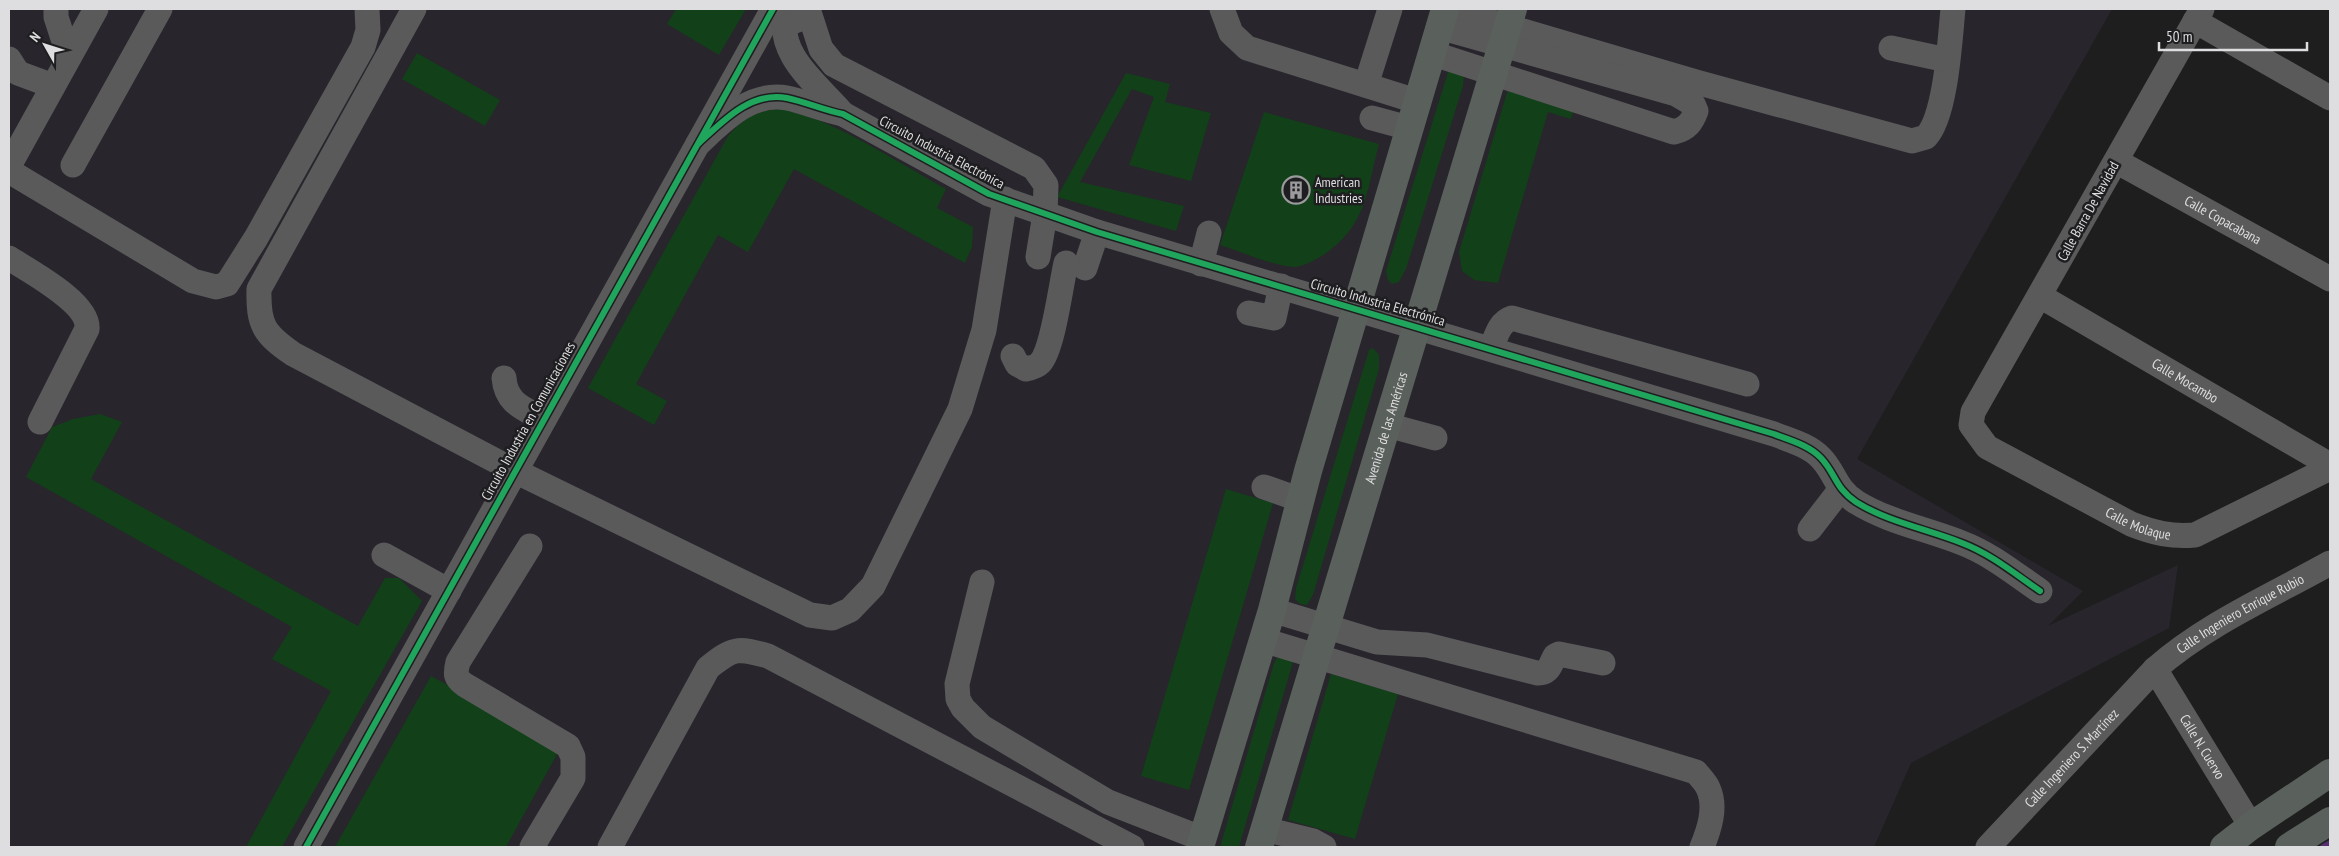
<svg xmlns="http://www.w3.org/2000/svg" width="2339" height="856" font-family="'PT Sans Narrow',sans-serif">
	<style>
		.built { fill: #28252c }
		.green { fill: #124019 }
		.lines { fill: none; stroke-linecap: round; stroke-linejoin: round }
		.stream { stroke: #552f6d; stroke-width: 5.5 }
		.minor { stroke: #5a5a5b; stroke-width: 25 }
		.major { stroke: #5a605b; stroke-width: 28 }
		.cycleway-casing { stroke: #1e1d20; stroke-width: 9 }
		.cycleway { stroke: #20a55d; stroke-width: 6 }
		.labels { text-anchor: middle; stroke-width: 5; stroke-linejoin: round; paint-order: stroke }
		.street-label { font-size: 14px; fill: #dedddf; stroke: #1e1d20 }
		.poi-label { font-size: 14px; fill: #dedddf; stroke: #1e1d20; text-anchor: start }
	</style>
	<rect width="100%" height="100%" fill="#1e1e1f"/>
	<path class="built" d="M9 9H2112L1857 459 2083 591 2048 626 2178 565 2169 628 1911 763 1874 847H9Z"/>
	<path class="green" d="M676 9H746L719 55 667 24Z
		M417 53 500 100 485 126 402 79Z
		M1449 69 1464 73 1463 86 1406 269 1399 282 1392 284 1388 280 1386 271Z
		M1126 73 1170 84 1165 102 1211 113 1191 181 1129 165 1154 97 1132 89 1080 182 1184 206 1176 231 1057 197Z
		M1509 86 1575 105 1571 119 1548 112 1498 283 1474 280 1462 271 1459 252Z
		M782 109C833 119 899 163 946 189L937 208 973 227 972 247 965 263 794 169 748 252 718 235 636 384 667 401 654 425 588 388 728 136C747 116 754 111 782 109Z
		M1264 112 1379 144C1366 193 1367 226 1322 256 1315 260 1302 267 1294 267 1269 265 1243 252 1220 245Z
		M1373 348 1379 355V369L1313 595 1307 605 1300 604 1295 599 1296 588 1369 350Z
		M100 414 122 422 91 479 358 626 385 578H399L422 601 282 847H246L331 691 272 659 292 627 26 477 52 427 73 419Z
		M1226 489 1273 503 1189 790 1141 776Z
		M1278 656 1289 658 1293 662 1239 847H1220L1274 663Z
		M1331 674 1398 694 1355 839 1288 820Z
		M431 676 561 747 506 847H335Z"/>
	<g class="lines">
		<path class="stream" d="M2323 847 2330 843"/>
		<g class="minor">
			<path d="M56 9V17L69 57"/>
			<path d="M414 9 259 289C258 325 264 334 293 354L515 471 810 615 832 618 850 610 873 586 960 409 984 330 1005 199"/>
			<path d="M787 9C773 54 818 84 843 114"/>
			<path d="M1222 9 1231 33 1247 48 1416 101"/>
			<path d="M1449 9 1696 82 1912 141 1926 137C1946 116 1950 39 1953 9"/>
			<path id="s1" d="M2202 9 1973 412 1971 425 1987 447 2131 524C2154 533 2171 537 2195 535L2330 468"/>
			<path d="M2195 21 2330 98"/>
			<path d="M785 25 810 15 821 49 834 65 1034 168 1046 185 1045 214 1038 257"/>
			<path d="M1891 48 1947 60"/>
			<path d="M1431 53 1674 132C1687 129 1692 122 1696 111L1693 104 1676 94 1439 27"/>
			<path d="M9 59 18 73 53 86"/>
			<path d="M1366 85 1390 9"/>
			<path d="M1372 118 1409 128"/>
			<path d="M698 144C722 122 750 91 787 98 806 102 823 110 843 114L989 194 1097 232 1774 434C1789 440 1809 445 1821 458 1836 474 1835 488 1856 502 1888 522 1927 529 1962 543 1991 554 2015 574 2040 591"/>
			<path id="s2" d="M2116 161 2330 279"/>
			<path d="M73 165 160 9"/>
			<path d="M9 166 96 9"/>
			<path d="M9 171 193 281 216 287 227 284 256 238 363 47 368 30 367 9"/>
			<path d="M9 258C29 271 90 303 87 329L40 422"/>
			<path d="M1201 264 1209 233"/>
			<path d="M1085 268 1097 232"/>
			<path id="s3" d="M2040 296 2330 465"/>
			<path d="M1249 313 1274 318 1281 286"/>
			<path d="M1491 349C1496 337 1499 322 1512 318L1747 384"/>
			<path d="M1013 356 1017 364 1026 369C1031 368 1036 367 1040 363 1053 350 1061 284 1066 263"/>
			<path d="M504 378C506 403 523 408 543 419"/>
			<path d="M1387 425 1435 438"/>
			<path d="M1264 487 1301 500"/>
			<path d="M1810 529 1840 490"/>
			<path d="M530 546 458 662C455 674 455 678 465 685L568 746 573 757V778L532 847"/>
			<path d="M384 555 449 591"/>
			<path d="M982 582 957 684 958 699 963 708 982 727 1108 802 1203 839"/>
			<path d="M1272 610 1377 642 1427 645 1537 673C1549 674 1550 665 1555 656L1559 654 1603 663"/>
			<path d="M1263 640 1696 772C1700 777 1706 783 1708 788 1717 807 1709 830 1702 847"/>
			<path id="s4" d="M2155 669 2251 826"/>
			<path d="M1264 829 1313 841 1324 847"/>
			<path d="M306 847 773 9"/>
			<path d="M610 847 708 668C733 648 737 647 768 656L1132 847"/>
			<path id="s5" d="M1988 847 2155 669C2206 624 2271 596 2330 563"/>
		</g>
		<g class="major">
			<path d="M1200 847 1272 610 1308 471 1445 9"/>
			<path id="s6" d="M1259 847 1513 9"/>
			<path d="M2224 847 2251 826 2330 773"/>
			<path d="M2289 847 2330 821"/>
		</g>
		<g class="cycleway-casing">
			<path id="cycleway" d="M698 144C722 122 750 91 787 98 806 102 823 110 843 114L989 194 1097 232 1774 434C1789 440 1809 445 1821 458 1836 474 1835 488 1856 502 1888 522 1927 529 1962 543 1991 554 2015 574 2040 591
				M306 847 773 9"/>
		</g>
		<use href="#cycleway" class="cycleway"/>
	</g>
	<defs>
		<g id="building-ring" transform="scale(1.4375)"><circle r="9.5" fill="#1e1d20" stroke="#9b9a9c" stroke-width="1.5"/><path d="M-4-6H4V6H1V3H-1V6H-4ZM-2.5-4.3h1.7v1.8h-1.7ZM.8-4.3h1.7v1.8H.8ZM-2.5-1h1.7V.8h-1.7ZM.8-1h1.7V.8H.8Z" fill="#9b9a9c"/></g>
	</defs>
	<g fill-rule="evenodd">
		<use href="#building-ring" x="1296" y="190"/>
	</g>
	<g class="labels">
		<g class="street-label">
			<text transform="translate(942 152) rotate(28)" y="5">Circuito Industria Electrónica</text>
			<text transform="translate(2088 211) rotate(-61)" y="5">Calle Barra De Navidad</text>
			<text dy="5" stroke="none"><textPath href="#s2" startOffset="122">Calle Copacabana</textPath></text>
			<text transform="translate(1378 302) rotate(16)" y="5">Circuito Industria Electrónica</text>
			<text dy="5" stroke="none"><textPath href="#s3" startOffset="168">Calle Mocambo</textPath></text>
			<text transform="translate(528 421) rotate(-61)" y="5">Circuito Industria en Comunicaciones</text>
			<text dy="5" stroke="none"><textPath href="#s6" startOffset="438">Avenida de las Américas</textPath></text>
			<text dy="5" stroke="none"><textPath href="#s1" startOffset="674">Calle Molaque</textPath></text>
			<text dy="5" stroke="none"><textPath href="#s5" startOffset="346">Calle Ingeniero Enrique Rubio</textPath></text>
			<text dy="5" stroke="none"><textPath href="#s4" startOffset="91">Calle N. Cuervo</textPath></text>
			<text dy="5" stroke="none"><textPath href="#s5" startOffset="122">Calle Ingeniero S. Martínez</textPath></text>
		</g>
		<g class="poi-label">
			<text x="1315" y="187">American<tspan x="1315" dy="16">Industries</tspan></text>
		</g>
	</g>
	<rect width="2339" height="856" fill="none" stroke="#dedddf" stroke-width="20"/>
	<g transform="translate(45 45) rotate(309)" stroke="#1e1d20" stroke-width="4" paint-order="stroke">
	<path d="M0-4L9 19L0 12L-9 19Z" fill="#dedddf"/>
	<text y="-8" font-size="14" font-weight="bold" text-anchor="middle" fill="#dedddf">N</text>
	</g>
	<path d="M2159 42v8h148v-8" fill="none" stroke="#dedddf" stroke-width="2.5"/>
	<text x="2166" y="42" font-size="15" fill="#dedddf" stroke="#1e1d20" stroke-width="4" paint-order="stroke">50 m</text>
</svg>
